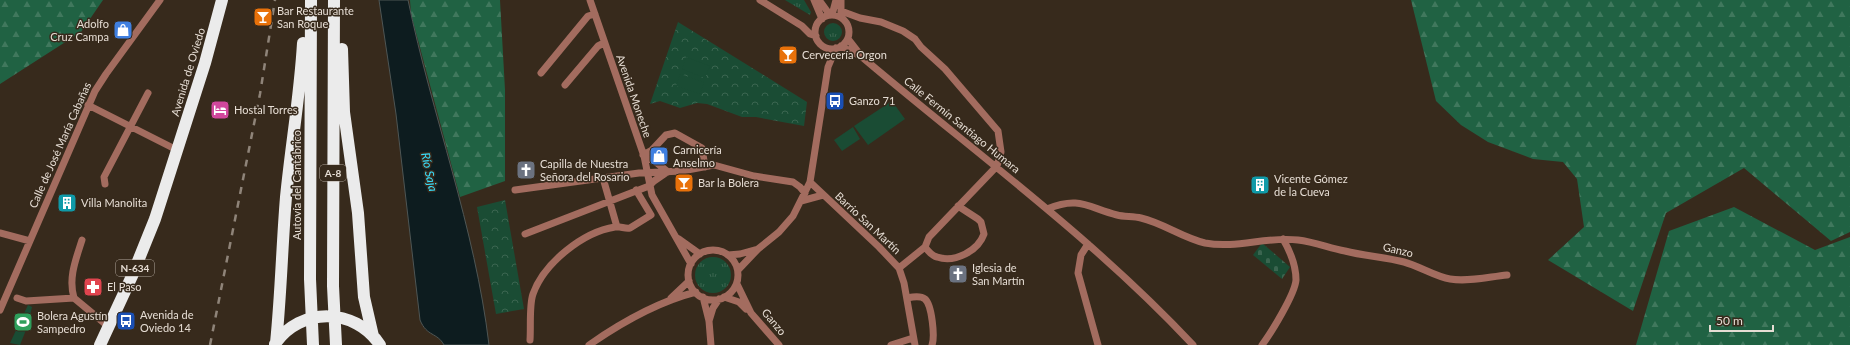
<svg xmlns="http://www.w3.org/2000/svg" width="1850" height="345" font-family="Lato,sans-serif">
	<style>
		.grass { fill: url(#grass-tufts) }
		.forest { fill: url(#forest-firs) }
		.cemetery { fill: url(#cemetery-stones) }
		.park { fill: url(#park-crowns) }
		.pitch { fill: #1a4c34 }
		.water { fill: #0d1c1f; stroke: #4e5655 }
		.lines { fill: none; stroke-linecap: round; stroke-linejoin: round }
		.street { stroke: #a36c5f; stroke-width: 7 }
		.highway { stroke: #ebebeb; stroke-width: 12 }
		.rail { stroke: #8f8479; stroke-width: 2.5; stroke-dasharray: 7 7; stroke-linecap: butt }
		.labels { text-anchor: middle; stroke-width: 3; stroke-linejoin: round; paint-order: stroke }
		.shield { fill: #372a1c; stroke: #b2a79d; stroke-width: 1 }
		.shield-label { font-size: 10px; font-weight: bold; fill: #e6ddd4 }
		.poi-label { font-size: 11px; fill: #e6ddd4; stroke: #372a1c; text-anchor: start }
		.street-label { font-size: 11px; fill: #e6ddd4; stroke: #372a1c }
		.water-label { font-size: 12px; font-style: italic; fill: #38e0fe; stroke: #372a1c }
	</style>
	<defs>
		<pattern id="grass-tufts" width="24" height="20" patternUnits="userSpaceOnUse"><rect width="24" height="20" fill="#1a4c34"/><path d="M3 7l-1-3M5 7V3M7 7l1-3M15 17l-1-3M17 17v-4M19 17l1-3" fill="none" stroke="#3b6550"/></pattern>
		<pattern id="forest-firs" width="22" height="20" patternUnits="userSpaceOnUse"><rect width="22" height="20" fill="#206243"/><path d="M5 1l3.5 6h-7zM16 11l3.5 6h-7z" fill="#40785d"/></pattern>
		<pattern id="cemetery-stones" width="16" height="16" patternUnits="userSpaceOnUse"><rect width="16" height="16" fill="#1a4c34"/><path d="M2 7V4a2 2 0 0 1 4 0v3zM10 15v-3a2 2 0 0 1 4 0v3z" fill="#3b6550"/></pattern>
		<pattern id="park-crowns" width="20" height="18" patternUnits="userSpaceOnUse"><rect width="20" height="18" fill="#1a4c34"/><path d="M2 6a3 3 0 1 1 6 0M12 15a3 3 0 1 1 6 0" fill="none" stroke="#3b6550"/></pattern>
	</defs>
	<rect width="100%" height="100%" fill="#372a1c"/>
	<path class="grass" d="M785 0H804L811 12 810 15Z
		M824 32a9 9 0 1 1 18 0a9 9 0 1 1-18 0Z
		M695 275a18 18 0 1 1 36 0a18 18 0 1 1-36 0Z"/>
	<path class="forest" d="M0 0H103L81 32 0 84Z
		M410 0H500L505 90V181L460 197 411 14Z
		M1411 0H1850V232L1831 241 1744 168 1666 213 1633 311 1548 260 1584 227 1577 179 1563 162 1533 159 1488 142 1461 125 1436 101Z
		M1734 207 1815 250 1850 237V345H1636L1669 231Z"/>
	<path class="cemetery" d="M1262 243 1290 267 1282 279 1253 255Z"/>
	<path class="park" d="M678 22 807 102 804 126 756 117H742L707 104 697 103 680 108 660 101 650 104Z
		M505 200 524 309 496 314 477 207Z"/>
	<path class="pitch" d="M686 57 710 66 705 78 682 69Z
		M680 74 704 82 700 94 676 86Z
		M892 101 905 119 868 145 854 126Z
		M853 127 860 139 842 151 834 140Z
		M28 305 32 307 28 325 20 345 10 343Z"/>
	<path class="water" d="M379 0H408C432 116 475 227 489 345H444C437 332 427 337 420 320L396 114Z"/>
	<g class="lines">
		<path class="street" d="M590 0 644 156 652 195 691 264
			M760 0 802 26 810 34 816 36
			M814 0 822 19
			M819 0 830 15
			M841 11 860 18 881 22 903 31 915 39 921 47 945 69 998 131 1001 152 997 166 929 237 925 247 899 268
			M832 15 836 0
			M841 15V0
			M815 32a17 17 0 1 1 34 0a17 17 0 1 1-34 0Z
			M848 39 862 57C974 152 1093 238 1193 345
			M841 46 860 56
			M541 73 588 16 595 14
			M565 85 598 46 604 43
			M88 105 177 150
			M643 155 652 150 666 135 675 133 702 148 705 167
			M644 156 657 163 668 172
			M603 178 617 227
			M810 182 879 247 899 268 904 283 915 345
			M105 184 104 177 148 93
			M515 190 639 173 682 171 714 165 754 176 793 182 800 187 805 193
			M801 201 823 195
			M1047 209C1079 196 1087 207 1117 215 1124 217 1133 216 1141 218 1163 223 1183 238 1205 243 1237 249 1266 236 1298 240 1315 242 1329 248 1345 251 1364 256 1385 257 1404 262 1419 266 1436 277 1450 279 1468 282 1488 277 1507 275
			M0 233 30 241
			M525 234 649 186 654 181 667 172
			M679 239 700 254
			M82 240C76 259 68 278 74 298L109 327
			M1088 244 1081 255 1078 273 1098 345
			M925 247C928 251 932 256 937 257 955 263 978 251 984 234L981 222 978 219 958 206
			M688 275a25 25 0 1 1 50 0a25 25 0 1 1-50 0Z
			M728 255 740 254 758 249
			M738 270 758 249 779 232 793 216 810 182 828 67 836 48
			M737 284 751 313 779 345
			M703 297 709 321 711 345
			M724 297 739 302 746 309
			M17 298 26 301 74 298
			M671 298 689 281
			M907 298C912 297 920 295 925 299 932 305 935 337 932 345
			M0 310 95 91 106 74 160 0
			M709 321 713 308 719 299
			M530 340C531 327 529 305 533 294 544 263 583 232 615 227 620 226 625 229 630 228L651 215 636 190
			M589 345C622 322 657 302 696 292
			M891 345 913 338
			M1262 345C1271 333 1295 294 1296 280 1296 265 1290 251 1283 239"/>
		<path class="highway" d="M311 0 310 279 313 345
			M334 0 333 286 336 345
			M342 49 344 112 358 213 364 297 373 336
			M276 343C281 294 282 246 286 197 291 146 300 95 303 43
			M275 344C300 307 355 307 380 345
			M100 345 132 276 155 219 205 63 222 0"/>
		<path class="rail" d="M210 345 260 94 275 0"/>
	</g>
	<defs>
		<g id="bar-square" transform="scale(1)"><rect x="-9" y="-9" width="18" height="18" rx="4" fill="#e8710a" stroke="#372a1c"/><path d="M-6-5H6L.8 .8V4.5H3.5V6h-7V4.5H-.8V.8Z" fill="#fff"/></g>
		<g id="shop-square" transform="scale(1)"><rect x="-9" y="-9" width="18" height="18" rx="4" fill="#3f7fe0" stroke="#372a1c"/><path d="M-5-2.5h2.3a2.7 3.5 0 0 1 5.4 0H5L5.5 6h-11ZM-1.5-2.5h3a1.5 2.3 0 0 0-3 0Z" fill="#fff"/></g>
		<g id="bus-square" transform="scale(1)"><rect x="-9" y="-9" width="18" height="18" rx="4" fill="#1a4fb4" stroke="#372a1c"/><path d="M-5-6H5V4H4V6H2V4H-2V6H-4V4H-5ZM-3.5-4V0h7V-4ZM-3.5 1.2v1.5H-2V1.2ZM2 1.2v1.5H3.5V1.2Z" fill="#fff"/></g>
		<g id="hotel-square" transform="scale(1)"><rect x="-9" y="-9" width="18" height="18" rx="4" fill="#d1479c" stroke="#372a1c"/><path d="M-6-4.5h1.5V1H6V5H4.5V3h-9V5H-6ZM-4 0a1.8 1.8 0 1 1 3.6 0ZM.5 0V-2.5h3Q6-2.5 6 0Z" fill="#fff"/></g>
		<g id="church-square" transform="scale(1)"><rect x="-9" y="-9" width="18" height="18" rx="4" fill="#6b7280" stroke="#372a1c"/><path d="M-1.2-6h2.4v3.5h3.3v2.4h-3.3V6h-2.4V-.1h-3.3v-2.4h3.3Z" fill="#fff"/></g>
		<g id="building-square" transform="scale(1)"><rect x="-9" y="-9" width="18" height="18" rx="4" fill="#0f9aa8" stroke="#372a1c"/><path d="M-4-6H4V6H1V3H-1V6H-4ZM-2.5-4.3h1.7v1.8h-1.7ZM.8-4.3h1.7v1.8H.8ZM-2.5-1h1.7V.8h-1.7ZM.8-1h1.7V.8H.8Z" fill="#fff"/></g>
		<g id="pharmacy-square" transform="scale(1)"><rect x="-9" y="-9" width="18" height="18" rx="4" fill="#e0444e" stroke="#372a1c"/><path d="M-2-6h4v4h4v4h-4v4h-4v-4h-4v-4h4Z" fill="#fff"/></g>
		<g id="stadium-square" transform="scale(1)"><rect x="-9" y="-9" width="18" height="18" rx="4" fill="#2e9e5b" stroke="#372a1c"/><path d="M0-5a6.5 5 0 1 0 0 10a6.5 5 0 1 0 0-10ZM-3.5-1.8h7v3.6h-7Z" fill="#fff"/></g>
	</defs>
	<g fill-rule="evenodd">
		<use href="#bar-square" x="263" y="17"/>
		<use href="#shop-square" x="123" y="30"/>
		<use href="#bar-square" x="788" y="55"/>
		<use href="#bus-square" x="835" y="101"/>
		<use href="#hotel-square" x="220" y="110"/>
		<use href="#shop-square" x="659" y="156"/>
		<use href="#church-square" x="526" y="170"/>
		<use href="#bar-square" x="684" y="183"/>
		<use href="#building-square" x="1260" y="185"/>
		<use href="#building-square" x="67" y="203"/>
		<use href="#church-square" x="958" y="274"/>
		<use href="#pharmacy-square" x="93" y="287"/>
		<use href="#bus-square" x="126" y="321"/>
		<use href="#stadium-square" x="23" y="322"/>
	</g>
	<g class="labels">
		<g class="shield">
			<rect x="320" y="165" width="26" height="16" rx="3"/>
			<rect x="116" y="260" width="38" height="16" rx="3"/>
		</g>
		<g class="shield-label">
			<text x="333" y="177">A-8</text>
			<text x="135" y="272">N-634</text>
		</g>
		<g class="poi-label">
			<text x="277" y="15">Bar Restaurante<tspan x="277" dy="13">San Roque</tspan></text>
			<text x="109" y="28" text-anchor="end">Adolfo<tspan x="109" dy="13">Cruz Campa</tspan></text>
			<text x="802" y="59">Cervecería Orgon</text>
			<text x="849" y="105">Ganzo 71</text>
			<text x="234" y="114">Hostal Torres</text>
			<text x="673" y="154">Carnicería<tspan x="673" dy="13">Anselmo</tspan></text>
			<text x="540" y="168">Capilla de Nuestra<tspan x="540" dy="13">Señora del Rosario</tspan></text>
			<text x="1274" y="183">Vicente Gómez<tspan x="1274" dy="13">de la Cueva</tspan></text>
			<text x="698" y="187">Bar la Bolera</text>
			<text x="81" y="207">Villa Manolita</text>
			<text x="972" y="272">Iglesia de<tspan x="972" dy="13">San Martín</tspan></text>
			<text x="107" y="291">El Paso</text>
			<text x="140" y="319">Avenida de<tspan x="140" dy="13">Oviedo 14</tspan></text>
			<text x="37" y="320">Bolera Agustín<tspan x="37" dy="13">Sampedro</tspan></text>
		</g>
		<g class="street-label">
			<text transform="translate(188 72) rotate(-73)" y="4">Avenida de Oviedo</text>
			<text transform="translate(634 96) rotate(71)" y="4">Avenida Moneche</text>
			<text transform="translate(962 125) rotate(39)" y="4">Calle Fermín Santiago Humara</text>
			<text transform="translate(60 145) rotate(-66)" y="4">Calle de José María Cabañas</text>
			<text transform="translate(297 185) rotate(-90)" y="4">Autovía del Cantábrico</text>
			<text transform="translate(868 223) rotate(43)" y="4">Barrio San Martín</text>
			<text transform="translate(1398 250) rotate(13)" y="4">Ganzo</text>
			<text transform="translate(774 322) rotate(50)" y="4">Ganzo</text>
		</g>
		<g class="water-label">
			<text transform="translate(429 172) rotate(78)" y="4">Río Saja</text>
		</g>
	</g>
	<path d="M1710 325v6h63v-6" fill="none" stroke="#e6ddd4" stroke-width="2"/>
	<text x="1716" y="325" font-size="12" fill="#e6ddd4" stroke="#372a1c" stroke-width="3" paint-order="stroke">50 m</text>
</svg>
